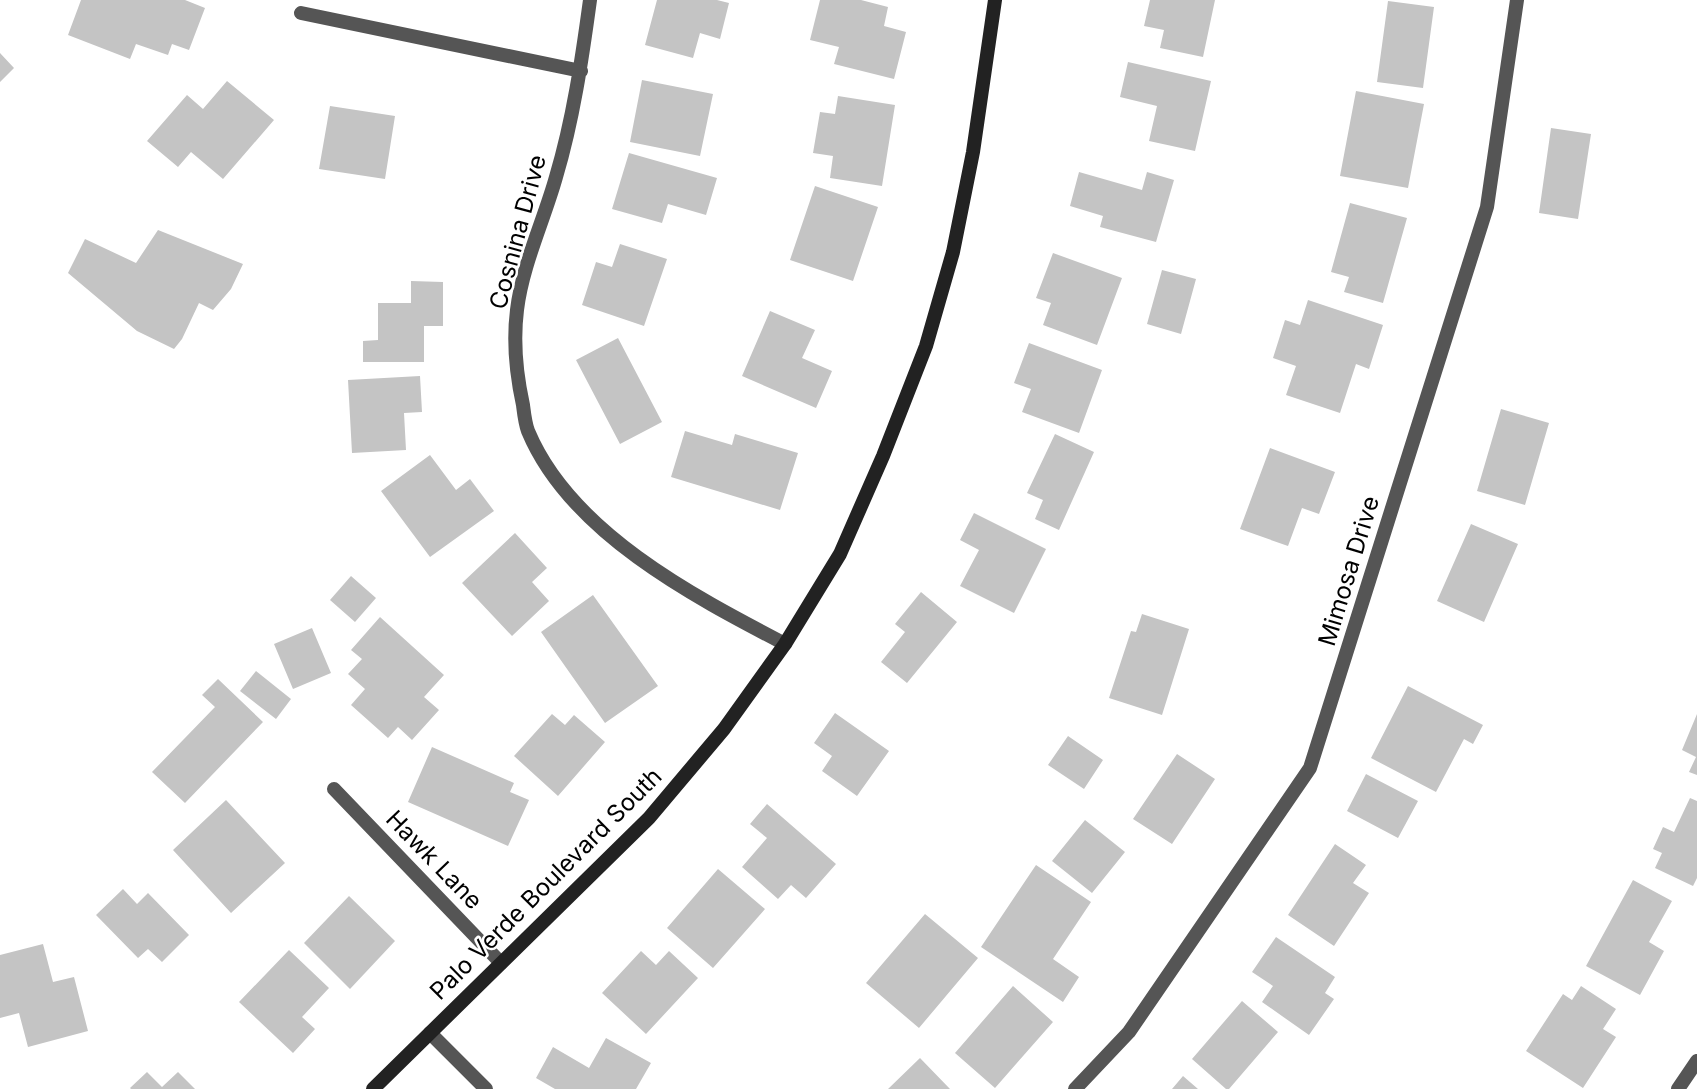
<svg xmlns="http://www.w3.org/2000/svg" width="1697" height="1089" font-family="Inter,sans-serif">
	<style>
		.building { fill: #c4c4c4 }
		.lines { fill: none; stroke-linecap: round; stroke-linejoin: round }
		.street { stroke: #555; stroke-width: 14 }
		.secondary { stroke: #222; stroke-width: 14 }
		.labels { text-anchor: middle; stroke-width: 5; stroke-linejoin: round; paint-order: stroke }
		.street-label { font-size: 24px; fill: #000; stroke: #fff }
	</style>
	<rect width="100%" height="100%" fill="#fff"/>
	<path class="building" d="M81 0H185L205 8 189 50 172 44 168 55 136 44 130 59 68 35Z
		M657 0H717L729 3 720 39 700 33 693 58 645 45Z
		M820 0H861L888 7 884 26 906 32 894 79 834 64 839 47 810 40Z
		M1150 0H1215L1203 57 1160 48 1164 30 1144 26Z
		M1388 1 1434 7 1423 88 1377 82Z
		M0 53 14 68 0 82Z
		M1128 62 1211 81 1195 151 1149 141 1157 106 1120 97Z
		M642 80 713 94 700 156 630 142Z
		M227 81 274 120 223 179 191 152 178 167 147 141 187 95 203 109Z
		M1356 91 1424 104 1408 188 1340 176Z
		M838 96 895 105 882 186 830 178 833 156 813 153 820 112 835 114Z
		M330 106 395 116 385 179 319 169Z
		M1551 128 1591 134 1578 219 1539 213Z
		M629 153 717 178 706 215 668 204 662 223 612 209Z
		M1079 172 1142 190 1147 172 1174 180 1156 242 1100 227 1103 216 1070 206Z
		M815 186 878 207 853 281 790 260Z
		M1350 203 1407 218 1383 303 1344 292 1349 277 1331 272Z
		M158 230 243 264 231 289 213 310 199 303 182 339 174 349 137 331 68 273 85 239 136 263Z
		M620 244 667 259 644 326 582 305 596 262 612 267Z
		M1053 253 1122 278 1097 345 1043 325 1051 303 1036 298Z
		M1162 270 1196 279 1181 334 1147 324Z
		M411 281 443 282V326H424V362H363V341L378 340V303H411Z
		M1308 300 1383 325 1369 369 1356 364 1340 413 1286 395 1296 366 1273 358 1285 320 1300 325Z
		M770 311 815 330 802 358 832 371 816 408 742 376Z
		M618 338 662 422 620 444 576 360Z
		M1029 343 1102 370 1079 433 1022 412 1031 389 1014 383Z
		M420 376 422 412 404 413 406 450 352 453 348 380Z
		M1501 409 1549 423 1525 505 1477 491Z
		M685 431 732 445 735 434 798 453 780 510 671 477Z
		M1055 434 1094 452 1059 530 1035 519 1043 500 1027 493Z
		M1270 448 1335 472 1319 514 1302 508 1288 546 1240 529Z
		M430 455 456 490 470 479 494 511 430 557 381 491Z
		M974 513 1046 549 1014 613 960 586 979 550 960 540Z
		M1471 524 1518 544 1484 622 1437 601Z
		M515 533 547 568 532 582 549 601 512 636 462 583Z
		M351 576 376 598 355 622 330 600Z
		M921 592 957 622 907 683 881 662 905 632 895 624Z
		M593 595 658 686 605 723 541 632Z
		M1142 614 1189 629 1162 715 1109 698 1131 631 1136 632Z
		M380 617 444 675 424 697 439 710 412 740 398 727 388 738 351 705 365 689 348 674 362 659 351 650Z
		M312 628 331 673 293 689 274 644Z
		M256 671 291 699 276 719 240 691Z
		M218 679 263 722 185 803 152 772 215 707 202 695Z
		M1408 686 1483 725 1473 744 1464 739 1436 792 1371 758Z
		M835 713 889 751 857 796 822 771 832 756 814 743Z
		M552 714 565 725 574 715 605 742 558 796 514 756Z
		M1697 714V775L1689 772 1696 757 1682 750Z
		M1068 736 1103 760 1084 789 1048 765Z
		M432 747 514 783 510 792 529 800 508 846 408 802Z
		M1177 754 1215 779 1172 844 1133 819Z
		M1366 774 1418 801 1398 838 1347 811Z
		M1690 798 1697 801V878L1693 886 1655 868 1662 853 1653 849 1663 827 1674 832Z
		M226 800 285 863 231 913 173 850Z
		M767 804 836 864 806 898 791 885 778 899 742 867 767 838 750 824Z
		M1085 820 1125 852 1092 893 1052 861Z
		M1335 844 1366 865 1353 883 1369 893 1334 946 1288 915Z
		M1036 865 1091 902 1053 959 1079 977 1063 1002 981 947Z
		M718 869 765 909 713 968 667 928Z
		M1633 880 1672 901 1649 942 1664 951 1640 995 1586 966Z
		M123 889 137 904 148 893 189 935 162 962 148 949 138 958 96 915Z
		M349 896 395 941 350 989 304 943Z
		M925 914 978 958 919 1028 866 983Z
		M1276 937 1335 977 1325 993 1334 999 1309 1035 1262 1002 1273 986 1252 972Z
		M43 944 53 982 74 977 88 1031 28 1047 19 1013 0 1018V955Z
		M289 950 329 988 302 1017 315 1029 293 1053 239 1002Z
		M641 951 656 965 669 951 698 978 646 1034 602 993Z
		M1013 986 1053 1022 995 1088 955 1053Z
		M1581 986 1616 1009 1603 1029 1616 1037 1583 1088 1526 1051 1563 994 1572 1000Z
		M1242 1001 1278 1032 1229 1089H1226L1192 1059Z
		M606 1038 651 1063 636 1089H555L536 1078 553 1047 589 1068Z
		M920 1058 950 1089H888Z
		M147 1072 162 1087 178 1072 195 1089H131L130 1088Z
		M1183 1076 1198 1089H1172Z"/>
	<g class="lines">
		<path class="street" d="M590 0C582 59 573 120 556 177 544 220 522 266 517 310 513 342 516 373 523 405 524 413 525 423 528 431 570 532 693 596 785 644
			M301 13 581 71
			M334 789 501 963
			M430 1033 486 1089
			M1075 1089 1129 1032 1310 768 1487 207 1517 0
			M1678 1089 1697 1061"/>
		<path class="secondary" d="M373 1089 649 818 724 729 785 644 840 554 883 456 926 346 953 252 973 152 995 0"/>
	</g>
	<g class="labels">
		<g class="street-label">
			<text transform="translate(518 232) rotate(-75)" y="8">Cosnina Drive</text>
			<text transform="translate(1349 571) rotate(-73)" y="8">Mimosa Drive</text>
			<text transform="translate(434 860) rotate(46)" y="8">Hawk Lane</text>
			<text transform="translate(546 884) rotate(-45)" y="8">Palo Verde Boulevard South</text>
		</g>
	</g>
</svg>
